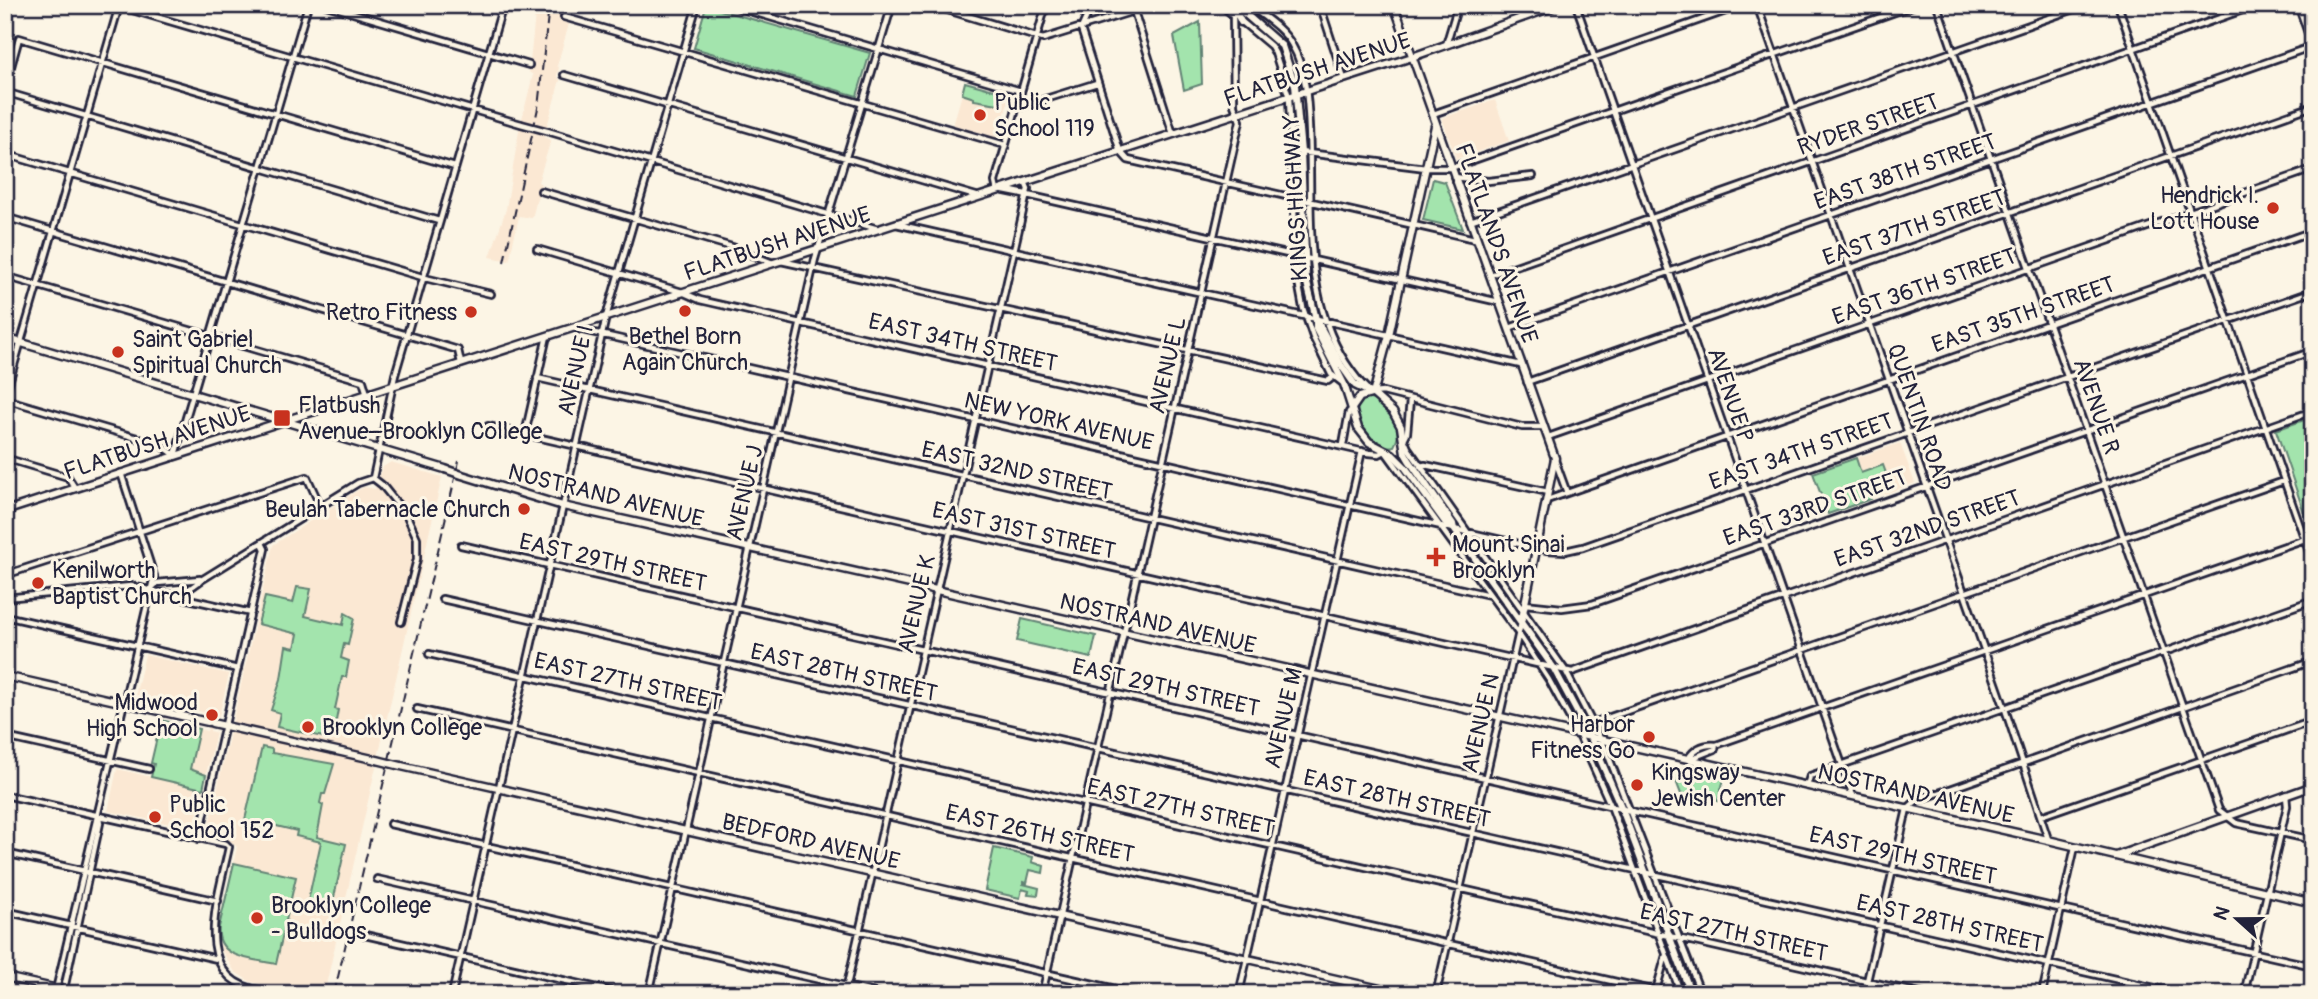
<svg xmlns="http://www.w3.org/2000/svg" width="2318" height="999" font-family="Pangolin,sans-serif">
	<style>
		.built { fill: #fbe8d3 }
		.green { fill: #a3e4ad; stroke: #628374; stroke-width: 2 }
		.lines { fill: none; stroke-linecap: round; stroke-linejoin: round }
		.minor-casing { stroke: #22223b; stroke-width: 10 }
		.major-casing { stroke: #22223b; stroke-width: 11 }
		.minor { stroke: #fcf5e5; stroke-width: 4.5 }
		.major { stroke: #fcf5e5; stroke-width: 6 }
		.rail { stroke: #22223b; stroke-width: 2; stroke-dasharray: 10 5; stroke-linecap: butt }
		.minor-bridge-casing { stroke: #22223b; stroke-width: 10; stroke-linecap: butt }
		.major-bridge-casing { stroke: #22223b; stroke-width: 11; stroke-linecap: butt }
		.minor-bridge { stroke: #fcf5e5; stroke-width: 4.5 }
		.major-bridge { stroke: #fcf5e5; stroke-width: 6 }
		.poi-dot { fill: #c8321e; stroke: #fcf5e5; stroke-width: 2.5 }
		.labels { text-anchor: middle; stroke-width: 6; stroke-linejoin: round; paint-order: stroke }
		.street-label { font-size: 23px; fill: #22223b; stroke: #fcf5e5 }
		.poi-label { font-size: 23px; fill: #22223b; stroke: #fcf5e5; text-anchor: start }
	</style>
	<rect width="100%" height="100%" fill="#fcf5e5"/>
	<filter id="ink" filterUnits="userSpaceOnUse"><feTurbulence type="fractalNoise" baseFrequency=".0143" numOctaves="2"/><feDisplacementMap in="SourceGraphic" scale="14" xChannelSelector="R" yChannelSelector="G"/><feConvolveMatrix kernelMatrix="1 2 1 2 8 2 1 2 1" color-interpolation-filters="sRGB"/></filter>
	<g filter="url(#ink)">
		<path class="built" d="M536 5H565L561 21 569 24 557 66 559 67 557 76 560 80 544 137 551 140 538 182 541 184 532 218 519 216 509 261 490 257 506 209 519 131 533 75 529 72Z
			M1001 92 1010 95 998 138 953 125 962 94 998 104Z
			M1495 100 1509 141 1456 159 1442 118Z
			M1900 443 1915 483 1871 499 1866 485 1883 465 1861 473 1856 458Z
			M391 462 442 477 324 994H263L264 985 251 982 235 972 221 950 219 927 237 847 227 838 211 834 208 829 273 545 355 492 364 487 375 489 383 467Z
			M145 655 229 674 219 716 214 715 210 731 216 733 206 775 190 769 199 729 207 731 211 714 135 696Z
			M117 769 203 789 194 829 108 811Z"/>
		<path class="green" d="M706 6 870 53 857 96 694 48Z
			M1200 22 1202 84 1184 90 1174 36Z
			M965 82 1001 92 998 104 974 100V98L962 94Z
			M1433 179 1445 182 1463 229 1423 220Z
			M1366 398C1385 401 1406 427 1394 446 1373 451 1350 419 1360 400Z
			M2313 417V539L2276 430Z
			M1856 458 1861 473 1883 465 1887 476 1866 485 1871 499 1828 514 1813 473Z
			M297 587 311 589 305 616 343 625 345 613 354 618 348 645 344 644 341 658 349 661 346 677H342L335 709 338 710 335 726 326 724 323 737 277 727 280 713 271 710 281 679 286 646 295 648 298 634 258 624 265 597 293 603Z
			M1022 619 1096 636 1091 658 1017 641Z
			M161 720 199 729 190 769 206 775 203 789 151 777 154 764 151 763Z
			M262 747 272 749V753L334 764 325 794H322L320 803 323 805 317 837 346 844 332 906 308 901 321 842 296 836 297 831 264 823 262 828 244 824Z
			M1671 768 1724 779 1718 801 1681 794Z
			M994 848 1033 857 1032 862 1044 866 1043 873 1030 870 1027 883 1023 882V884L1039 888 1038 895 1028 894 1029 891 1022 889 1020 898 985 890Z
			M234 863 296 877 276 964C253 959 215 959 219 927Z"/>
		<g class="lines">
			<g class="minor-casing">
				<path id="minor" d="M115 5 521 124
					M326 5 529 65
					M729 5 1021 91
					M931 5 1043 39 1153 5
					M1092 5 1081 29 1120 151 1128 160 1475 239
					M1221 5 1234 16
					M1249 5C1264 17 1283 28 1292 45 1306 69 1308 101 1309 128 1313 207 1301 293 1346 363 1352 372 1358 381 1366 388
					M1320 5 1344 79
					M1486 5 1491 6
					M1576 5 1853 796
					M1757 5 2003 703 2048 839
					M1937 5 2219 810 2236 823 2313 840
					M2118 5 2313 563
					M2298 5 2313 47
					M1134 11 1173 134
					M564 17 1005 145
					M1520 18 1524 5
					M1241 21 1271 46 1275 53 1289 97 1297 276 1303 308 1313 337 1331 374 1344 384
					M1446 45 1458 5
					M564 75 976 196
					M5 88 19 38 455 167
					M5 92 439 221
					M1017 108 1097 83
					M1433 114 1743 5
					M547 131 878 229
					M1292 151 1426 168H1451L1915 5
					M5 154 429 279 491 294
					M1454 177 1488 181 1533 176
					M541 191 732 247 773 263
					M997 191 995 182 1046 5
					M1027 195 1499 302
					M5 217 448 347 458 350 461 363
					M1470 221 2086 5
					M896 224 1521 365
					M537 249 682 292 700 300 1369 453 1379 454 1385 451 1518 633 1549 680 1579 735 1611 806 1681 994
					M781 261 1328 381 1333 377
					M1490 275 2257 5
					M5 276 363 381 367 394
					M573 328 1546 550 1565 551 1583 547 2313 291
					M1509 328 2313 46
					M537 378 1489 595
					M1527 382 2313 106
					M1373 393 1383 392 1522 427H1543
					M5 396 119 6
					M5 399 161 445 175 455 308 5
					M1410 400 1407 433 1404 439 1408 448 1565 670 1606 750 1701 994
					M488 426 1572 672 2313 411
					M525 434 547 336
					M1548 437 2313 169
					M1343 445 1349 412 1352 409
					M5 458 68 477 75 488
					M1555 460 1567 493
					M1420 466 1425 465 1548 492
					M373 478 395 375 503 5
					M1547 500 2313 231
					M461 545 2313 966
					M5 575 307 477 320 505
					M151 589 157 583 200 579
					M5 598 131 586 251 613
					M184 598 189 589 203 579 358 483 373 478 382 485 407 516 417 538V559L401 622
					M442 599 2181 994
					M1525 604 1562 608 1592 604 2313 351
					M5 616 238 669
					M429 654 1924 994
					M417 709 1656 991
					M1593 723 2284 481
					M5 737 149 769
					M1688 759C1694 749 1704 744 1716 745L2305 539
					M1690 759 1715 749 1716 745
					M1807 786 1810 776 2313 600
					M5 795 226 844 229 847C219 896 187 982 264 991
					M2041 816 2313 721
					M390 824 1138 994
					M199 839 265 549 262 543
					M5 853 218 901
					M377 879 881 994
					M5 911 217 959
					M365 935 624 994
					M352 990 369 994
					M55 994 154 576 121 473
					M63 994 100 823 99 817
					M452 994 606 317 697 5
					M649 994 815 259 892 5
					M845 994 1028 189 1025 182
					M1042 994 1240 121 1234 105 1233 15
					M1239 994 1362 451
					M1436 994 1521 623
					M1655 994 1666 955
					M1864 994 1907 809 1916 801 2313 661
					M2042 994 2075 847
					M2244 994 2287 806 2286 795"/>
			</g>
			<g class="major-casing">
				<path id="major" d="M1235 5 1282 46 1295 85 1301 152 1306 279 1316 319V329L1344 384 1358 428 1369 442 1392 454 1405 467 1445 522 1454 529
					M1394 5 1555 458 1521 623
					M1234 7 1241 22
					M1003 190 1027 195
					M1316 319 1341 365 1355 385 1373 394 1393 412 1401 427 1405 453 1409 460 1453 524 1454 529 1553 667 1591 738 1622 809 1691 994
					M5 338 445 469
					M1373 394 1389 335 1435 126
					M1353 407 1360 397 1371 394
					M462 475 563 506 2048 840 2313 903
					M5 511 1412 57 1558 5
					M5 676 208 722
					M212 723 377 760
					M401 766 1402 994
					M2116 856 2313 786
					M5 977 80 994"/>
			</g>
			<use href="#minor" class="minor"/>
			<use href="#major" class="major"/>
			<path class="rail" d="M504 262 538 108 549 5
				M334 994 459 461"/>
			<g class="minor-bridge-casing">
				<path id="minor-bridge" d="M521 124 547 131"/>
			</g>
			<g class="major-bridge-casing">
				<path id="major-bridge" d="M445 469 462 475
					M377 760 401 766"/>
			</g>
			<use href="#minor-bridge" class="minor-bridge"/>
			<use href="#major-bridge" class="major-bridge"/>
		</g>
	</g>
	<g class="poi-dot">
		<circle cx="980" cy="115" r="7"/>
		<circle cx="2273" cy="208" r="7"/>
		<circle cx="685" cy="311" r="7"/>
		<circle cx="471" cy="312" r="7"/>
		<circle cx="118" cy="352" r="7"/>
		<rect x="273" y="409" width="18" height="18" rx="3.5"/>
		<circle cx="524" cy="509" r="7"/>
		<path d="M1432.5 546.5h7v7h7v7h-7v7h-7v-7h-7v-7h7z"/>
		<circle cx="38" cy="583" r="7"/>
		<circle cx="212" cy="715" r="7"/>
		<circle cx="308" cy="727" r="7"/>
		<circle cx="1649" cy="737" r="7"/>
		<circle cx="1637" cy="785" r="7"/>
		<circle cx="155" cy="817" r="7"/>
		<circle cx="257" cy="918" r="7"/>
	</g>
	<g class="labels">
		<g class="street-label">
			<text transform="translate(1317 69) rotate(-18)" y="8">FLATBUSH AVENUE</text>
			<text transform="translate(1868 124) rotate(-19)" y="8">RYDER STREET</text>
			<text transform="translate(1905 171) rotate(-19)" y="8">EAST 38TH STREET</text>
			<text transform="translate(1295 198) rotate(-93)" y="8">KINGS HIGHWAY</text>
			<text transform="translate(1914 227) rotate(-19)" y="8">EAST 37TH STREET</text>
			<text transform="translate(777 243) rotate(-18)" y="8">FLATBUSH AVENUE</text>
			<text transform="translate(1497 243) rotate(71)" y="8">FLATLANDS AVENUE</text>
			<text transform="translate(1924 286) rotate(-19)" y="8">EAST 36TH STREET</text>
			<text transform="translate(2023 314) rotate(-19)" y="8">EAST 35TH STREET</text>
			<text transform="translate(963 342) rotate(13)" y="8">EAST 34TH STREET</text>
			<text transform="translate(1167 365) rotate(-77)" y="8">AVENUE L</text>
			<text transform="translate(575 370) rotate(-77)" y="8">AVENUE I</text>
			<text transform="translate(1731 395) rotate(71)" y="8">AVENUE P</text>
			<text transform="translate(2097 406) rotate(71)" y="8">AVENUE R</text>
			<text transform="translate(1920 417) rotate(71)" y="8">QUENTIN ROAD</text>
			<text transform="translate(1059 421) rotate(13)" y="8">NEW YORK AVENUE</text>
			<text transform="translate(157 442) rotate(-18)" y="8">FLATBUSH AVENUE</text>
			<text transform="translate(1801 451) rotate(-19)" y="8">EAST 34TH STREET</text>
			<text transform="translate(1017 470) rotate(13)" y="8">EAST 32ND STREET</text>
			<text transform="translate(744 493) rotate(-77)" y="8">AVENUE J</text>
			<text transform="translate(606 495) rotate(14)" y="8">NOSTRAND AVENUE</text>
			<text transform="translate(1815 507) rotate(-19)" y="8">EAST 33RD STREET</text>
			<text transform="translate(1927 528) rotate(-19)" y="8">EAST 32ND STREET</text>
			<text transform="translate(1024 530) rotate(13)" y="8">EAST 31ST STREET</text>
			<text transform="translate(613 562) rotate(13)" y="8">EAST 29TH STREET</text>
			<text transform="translate(916 604) rotate(-77)" y="8">AVENUE K</text>
			<text transform="translate(1158 623) rotate(13)" y="8">NOSTRAND AVENUE</text>
			<text transform="translate(844 672) rotate(13)" y="8">EAST 28TH STREET</text>
			<text transform="translate(628 681) rotate(13)" y="8">EAST 27TH STREET</text>
			<text transform="translate(1166 687) rotate(13)" y="8">EAST 29TH STREET</text>
			<text transform="translate(1283 718) rotate(-77)" y="8">AVENUE M</text>
			<text transform="translate(1480 723) rotate(-77)" y="8">AVENUE N</text>
			<text transform="translate(1916 793) rotate(13)" y="8">NOSTRAND AVENUE</text>
			<text transform="translate(1397 798) rotate(13)" y="8">EAST 28TH STREET</text>
			<text transform="translate(1181 807) rotate(13)" y="8">EAST 27TH STREET</text>
			<text transform="translate(1040 833) rotate(13)" y="8">EAST 26TH STREET</text>
			<text transform="translate(811 841) rotate(13)" y="8">BEDFORD AVENUE</text>
			<text transform="translate(1903 855) rotate(13)" y="8">EAST 29TH STREET</text>
			<text transform="translate(1950 923) rotate(13)" y="8">EAST 28TH STREET</text>
			<text transform="translate(1734 932) rotate(13)" y="8">EAST 27TH STREET</text>
		</g>
		<g class="poi-label">
			<text x="994" y="110">Public<tspan x="994" dy="26">School 119</tspan></text>
			<text x="2259" y="203" text-anchor="end">Hendrick I.<tspan x="2259" dy="26">Lott House</tspan></text>
			<text x="457" y="320" text-anchor="end">Retro Fitness</text>
			<text x="685" y="344" text-anchor="middle">Bethel Born<tspan x="685" dy="26">Again Church</tspan></text>
			<text x="132" y="347">Saint Gabriel<tspan x="132" dy="26">Spiritual Church</tspan></text>
			<text x="298" y="413">Flatbush<tspan x="298" dy="26">Avenue–Brooklyn College</tspan></text>
			<text x="510" y="517" text-anchor="end">Beulah Tabernacle Church</text>
			<text x="1452" y="552">Mount Sinai<tspan x="1452" dy="26">Brooklyn</tspan></text>
			<text x="52" y="578">Kenilworth<tspan x="52" dy="26">Baptist Church</tspan></text>
			<text x="198" y="710" text-anchor="end">Midwood<tspan x="198" dy="26">High School</tspan></text>
			<text x="1635" y="732" text-anchor="end">Harbor<tspan x="1635" dy="26">Fitness Go</tspan></text>
			<text x="322" y="735">Brooklyn College</text>
			<text x="1651" y="780">Kingsway<tspan x="1651" dy="26">Jewish Center</tspan></text>
			<text x="169" y="812">Public<tspan x="169" dy="26">School 152</tspan></text>
			<text x="271" y="913">Brooklyn College<tspan x="271" dy="26">- Bulldogs</tspan></text>
		</g>
	</g>
	<rect width="2318" height="999" fill="none" stroke="#fcf5e5" stroke-width="28"/>
	<rect x="14" y="14" width="2290" height="971" fill="none" stroke="#22223b" stroke-width="2.5" filter="url(#ink)"/>
	<g transform="translate(2237 919) rotate(291)" stroke="#fcf5e5" stroke-width="5" paint-order="stroke">
	<path d="M0-5L12 26L0 18L-12 26Z" fill="#22223b"/>
	<text y="-10" font-size="19" font-weight="bold" text-anchor="middle" fill="#22223b">N</text>
	</g>
</svg>
